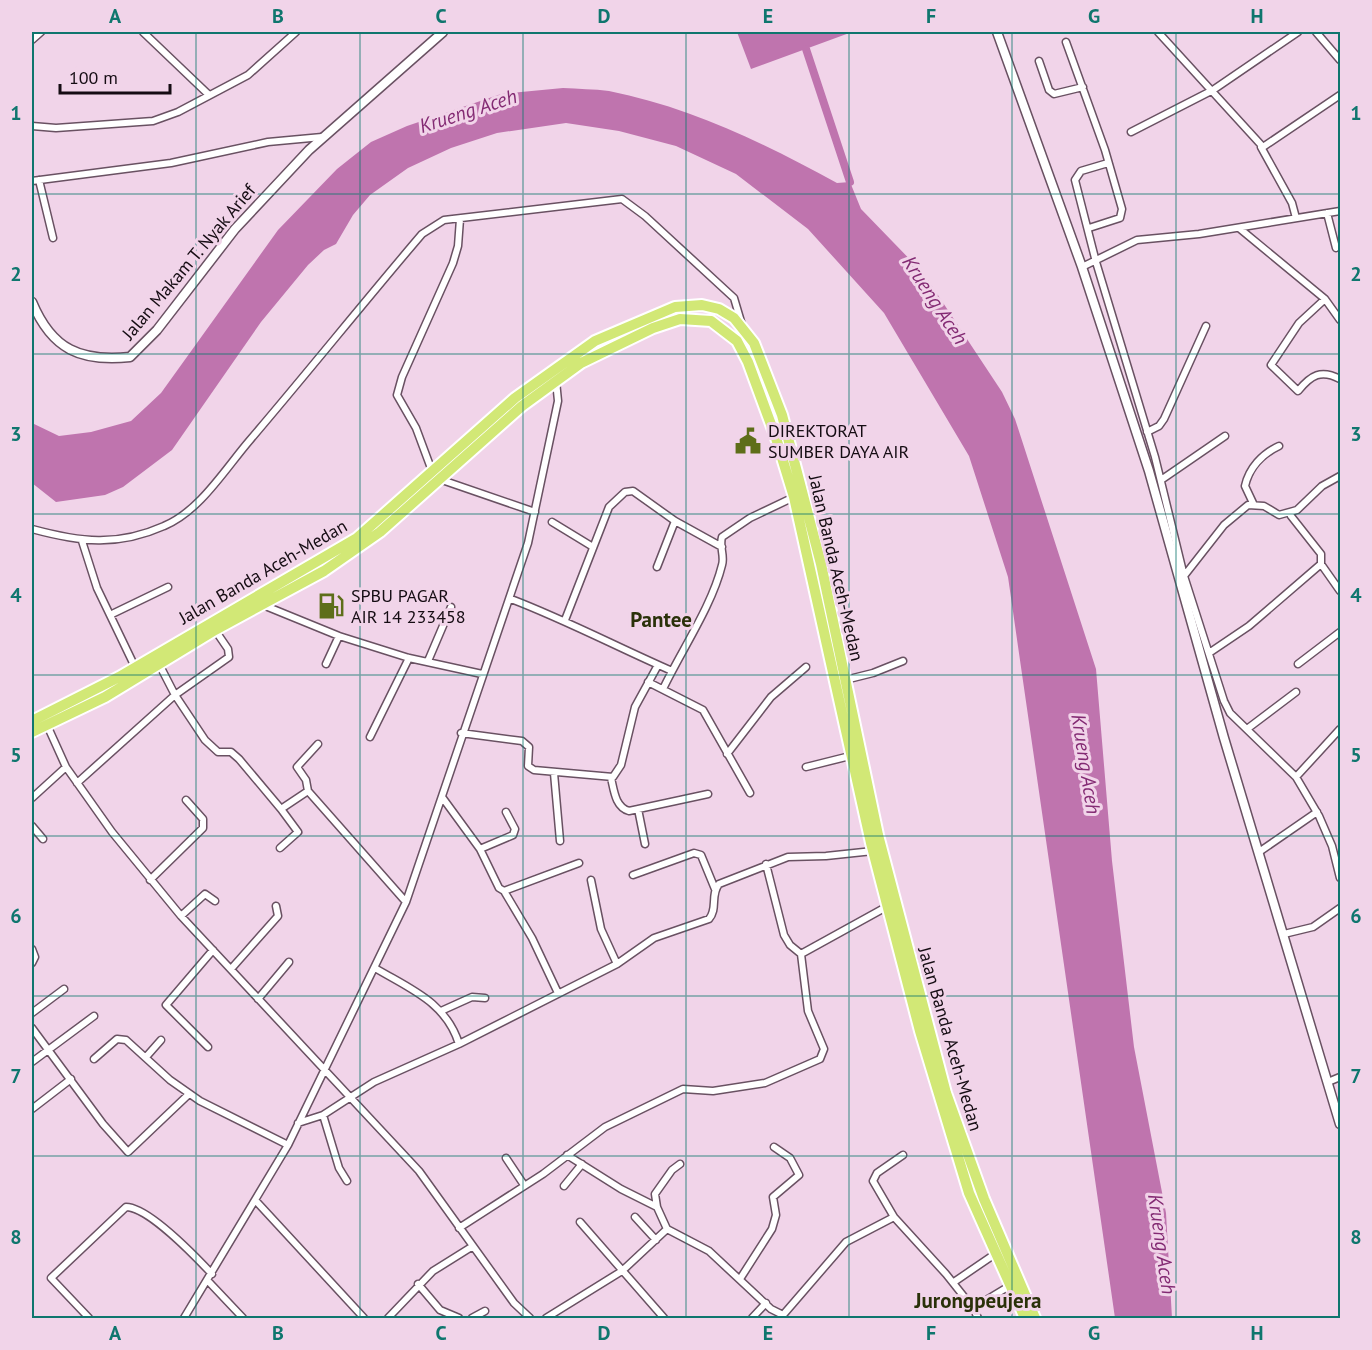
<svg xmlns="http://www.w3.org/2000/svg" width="1372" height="1350" font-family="'PT Sans',sans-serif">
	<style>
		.water { fill: #bf74ae }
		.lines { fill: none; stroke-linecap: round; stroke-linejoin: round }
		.canal { stroke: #bf74ae; stroke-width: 8 }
		.minor-casing { stroke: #695162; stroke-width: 9 }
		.tertiary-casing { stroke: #695162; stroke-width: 11 }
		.trunk-casing { stroke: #fff; stroke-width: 14 }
		.minor { stroke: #fff; stroke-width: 6 }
		.tertiary { stroke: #fff; stroke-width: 8 }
		.trunk { stroke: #d2e876; stroke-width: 10 }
		.grid { fill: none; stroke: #0f766e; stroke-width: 1.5; stroke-opacity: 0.55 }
		.labels { text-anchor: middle; stroke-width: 6; stroke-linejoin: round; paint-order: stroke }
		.street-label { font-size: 18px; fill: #150c13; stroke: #f1d4e9 }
		.poi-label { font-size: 18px; fill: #150c13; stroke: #f1d4e9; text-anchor: start }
		.water-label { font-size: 20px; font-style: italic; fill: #832a73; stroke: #f1d4e9 }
		.quarter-label { font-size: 21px; font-weight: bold; fill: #2a3109; stroke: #f1d4e9 }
		.neatline { fill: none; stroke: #0f766e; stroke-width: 2 }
		.grid-label { font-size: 20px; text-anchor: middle; font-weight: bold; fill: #0f766e }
	</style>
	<rect width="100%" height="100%" fill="#f1d4e9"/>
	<path class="water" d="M737 32H852L751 69Z
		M563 88C578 89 594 89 609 91 690 107 766 144 837 183L850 182 861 209 924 274 1002 392 1015 419 1096 669 1112 861 1134 1047 1166 1213 1172 1318H1115L1008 577 969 456 884 313 808 229 736 174 676 146 619 131 566 123 497 133 451 148 408 168 370 195 353 215 336 244 324 250 308 265 261 322 172 450 123 487 105 495 56 502 32 483V423L59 436 91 432 131 421 161 393 278 230 337 169 371 142 407 126 501 94Z"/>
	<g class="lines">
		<path class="canal" d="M806 49 850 182"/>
		<g class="minor-casing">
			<path id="minor" d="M143 32 209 95
				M1158 32 1263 147 1340 95
				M1316 32 1340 60
				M32 40 41 32
				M1066 42 1105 150 1122 209 1120 218 1089 228
				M1039 61 1049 90 1054 94 1083 87
				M32 126 56 128 153 121 178 112 248 75 296 32
				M1131 132 1213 90 1298 32
				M1261 147 1292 203 1296 218
				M1108 163 1081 171 1075 180 1096 262 1155 457 1184 576 1224 701 1230 713 1296 777 1319 816 1332 846 1340 878
				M39 180 53 238
				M32 181 171 163 268 142 322 137
				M1327 213 1336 248
				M1239 228 1325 299 1340 320
				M1082 267 1137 240 1199 234 1340 211
				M1325 299 1299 323 1271 365 1298 391C1311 375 1321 369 1340 379
				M1147 432 1159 426 1164 419 1206 326
				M432 471 416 428 397 395 402 377 453 263 458 246 460 219
				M439 479 535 512
				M1161 480 1225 436
				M1253 503 1245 486C1249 468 1262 454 1279 446
				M1291 516 1321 554V564
				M552 522 593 547
				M32 529C80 542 117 547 164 526 200 511 225 469 250 440 308 372 364 302 422 234L444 220 622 199 645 216 734 298 742 325
				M82 541 97 588 135 667
				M657 567 675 521
				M1184 576 1224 525 1248 505 1264 506 1279 515 1297 510 1322 486 1340 476
				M511 599C566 620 617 647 672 671
				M263 605 339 636 409 658 482 674
				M110 615 168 587
				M565 620 609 507 625 492 633 491 675 521 722 547
				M215 630 228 649 229 657 175 695 205 740 218 752H231L239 759 281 809 308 791 406 902
				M1209 653 1249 626 1321 564 1340 591
				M428 661 451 607
				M326 664 339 636
				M1298 664 1340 632
				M845 680 873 673 903 661
				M648 682 703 710 750 793
				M663 689C681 651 712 606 722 565 725 556 719 547 722 537L750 518 794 497
				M47 725 66 767 112 832 181 916 419 1171 514 1303 530 1318
				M1247 729 1296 692
				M461 733 522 741 529 747 528 766 534 770 613 777 621 765 635 707 658 665
				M370 737 409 658
				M727 754 771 697 806 667
				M806 767 850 756
				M554 773 560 841
				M1296 777 1340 729
				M611 778C614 790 615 807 629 811L708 794
				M77 783 175 695 159 664
				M308 791 306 780 297 767 318 744
				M442 797 480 849 499 888 504 891 532 938 558 993
				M32 798 66 767
				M638 809 645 844
				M32 826 43 839
				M280 848 298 832 281 809
				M480 849 513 835 515 829 506 812
				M1259 852 1317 812
				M766 864 784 935 790 945 801 954
				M633 875 694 853 701 855 715 889
				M150 880 203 828V819L186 800
				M591 880 601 929 617 964
				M504 891 579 863
				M181 916 205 894 215 901
				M1284 934 1313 927 1340 908
				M32 949 35 957 32 963
				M801 954 888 906
				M375 968C410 989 446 1002 459 1044
				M231 969 278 916 276 906
				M258 999 289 962
				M441 1011 472 997 485 998
				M32 1013 64 989
				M32 1028 103 1124 128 1152 189 1094
				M208 1047 166 1005 213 950
				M146 1057 161 1040
				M94 1059 117 1039 126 1040 170 1080 200 1101 288 1145
				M32 1062 94 1016
				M1328 1082 1340 1077
				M32 1109 71 1079
				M323 1115 339 1168 347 1181
				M298 1123 323 1115 374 1082 459 1044 617 964 654 938 709 919C718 909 710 895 719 884L788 857 826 856 873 851
				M567 1155 621 1189 657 1207
				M903 1155 877 1173 873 1181 894 1217 946 1274 973 1308
				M506 1158 524 1185
				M564 1186 582 1164
				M256 1201 364 1318
				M635 1217 656 1240
				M580 1222 664 1318
				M459 1228 543 1174 605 1127 683 1089 713 1091 765 1083 820 1059 824 1049 808 1011 801 954
				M667 1229 709 1251 771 1309 783 1315 846 1242 894 1217
				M740 1279 772 1229 776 1215 773 1197 799 1175 790 1158 774 1147
				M208 1281 243 1318
				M954 1282 995 1254
				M418 1284 440 1310 459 1318
				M89 1318 51 1278 126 1207C148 1207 196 1257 212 1274
				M184 1318 288 1145 406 902 528 543 558 401 556 381
				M388 1318 433 1271 473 1246
				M472 1318 485 1311
				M546 1318 622 1271 667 1229 657 1207 655 1194 672 1170 680 1164
				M752 1318 766 1303
				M978 1318 973 1308 1011 1285"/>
		</g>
		<g class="tertiary-casing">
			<path id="tertiary" d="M997 32 1082 267 1149 471 1224 738 1340 1124
				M32 302C52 350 81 362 130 357L157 330 235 229 309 150 443 32"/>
		</g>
		<g class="trunk-casing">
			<path id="trunk" d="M32 721 119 677 357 538 515 398 595 341 675 307 702 305 719 309 734 318 754 343 782 415 821 564 878 835 946 1093 984 1199 1035 1318
				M32 732 105 697 215 630 324 571 380 532 522 406 581 363 653 328 680 319 711 321 737 341 748 362 776 438 794 497 871 843 920 1031 969 1193 1025 1318"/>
		</g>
		<use href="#minor" class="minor"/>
		<use href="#tertiary" class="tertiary"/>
		<use href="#trunk" class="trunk"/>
	</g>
	<path class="grid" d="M196 32V1318M360 32V1318M523 32V1318M686 32V1318M849 32V1318M1012 32V1318M1176 32V1318M32 194H1340M32 354H1340M32 514H1340M32 675H1340M32 836H1340M32 996H1340M32 1156H1340"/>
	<defs>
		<g id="civic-bare" transform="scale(2.07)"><path d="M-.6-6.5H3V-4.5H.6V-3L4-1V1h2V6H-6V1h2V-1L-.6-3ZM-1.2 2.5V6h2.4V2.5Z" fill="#5e6e19" stroke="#f1d4e9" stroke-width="2.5" paint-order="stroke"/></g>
		<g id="fuel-bare" transform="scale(2.07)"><path d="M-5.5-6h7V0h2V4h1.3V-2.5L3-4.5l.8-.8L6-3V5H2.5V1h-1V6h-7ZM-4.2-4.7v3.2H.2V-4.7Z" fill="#5e6e19" stroke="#f1d4e9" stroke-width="2.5" paint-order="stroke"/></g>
	</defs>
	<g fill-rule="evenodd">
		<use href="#civic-bare" x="748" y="441"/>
		<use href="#fuel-bare" x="331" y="606"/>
	</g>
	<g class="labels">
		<g class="street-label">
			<text transform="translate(189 262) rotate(-50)" y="6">Jalan Makam T. Nyak Arief</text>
			<text transform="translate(836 568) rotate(77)" y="6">Jalan Banda Aceh-Medan</text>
			<text transform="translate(263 572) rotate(-30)" y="6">Jalan Banda Aceh-Medan</text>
			<text transform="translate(950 1039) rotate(74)" y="6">Jalan Banda Aceh-Medan</text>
		</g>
		<g class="poi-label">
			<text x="768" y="437">DIREKTORAT<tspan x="768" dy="21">SUMBER DAYA AIR</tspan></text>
			<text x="351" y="602">SPBU PAGAR<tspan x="351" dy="21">AIR 14 233458</tspan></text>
		</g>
		<g class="water-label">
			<text transform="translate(468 111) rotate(-18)" y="7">Krueng Aceh</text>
			<text transform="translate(935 300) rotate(57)" y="7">Krueng Aceh</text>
			<text transform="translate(1086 764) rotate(81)" y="7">Krueng Aceh</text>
			<text transform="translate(1162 1244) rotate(82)" y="7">Krueng Aceh</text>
		</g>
		<g class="quarter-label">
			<text x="661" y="627">Pantee</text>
			<text x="978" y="1308">Jurongpeujera</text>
		</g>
	</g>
	<rect width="1372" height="1350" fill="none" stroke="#f1d4e9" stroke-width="66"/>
	<path d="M60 84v9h110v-9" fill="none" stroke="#150c13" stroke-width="3"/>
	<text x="69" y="84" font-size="18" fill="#150c13" stroke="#f1d4e9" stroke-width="4.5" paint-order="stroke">100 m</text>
	<rect x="33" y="33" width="1306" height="1284" class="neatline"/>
	<g class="grid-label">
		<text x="115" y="23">A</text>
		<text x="278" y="23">B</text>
		<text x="441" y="23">C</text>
		<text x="604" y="23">D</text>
		<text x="768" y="23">E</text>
		<text x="931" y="23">F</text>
		<text x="1094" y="23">G</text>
		<text x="1257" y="23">H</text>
		<text x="16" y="120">1</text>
		<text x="1356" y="120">1</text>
		<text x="16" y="281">2</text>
		<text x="1356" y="281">2</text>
		<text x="16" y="441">3</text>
		<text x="1356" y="441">3</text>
		<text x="16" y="602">4</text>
		<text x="1356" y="602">4</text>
		<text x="16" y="762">5</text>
		<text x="1356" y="762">5</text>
		<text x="16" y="923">6</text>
		<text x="1356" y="923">6</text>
		<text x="16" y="1083">7</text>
		<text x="1356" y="1083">7</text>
		<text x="16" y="1244">8</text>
		<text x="1356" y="1244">8</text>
		<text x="115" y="1340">A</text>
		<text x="278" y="1340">B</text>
		<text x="441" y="1340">C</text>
		<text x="604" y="1340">D</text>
		<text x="768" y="1340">E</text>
		<text x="931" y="1340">F</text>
		<text x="1094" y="1340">G</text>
		<text x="1257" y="1340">H</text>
	</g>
</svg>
